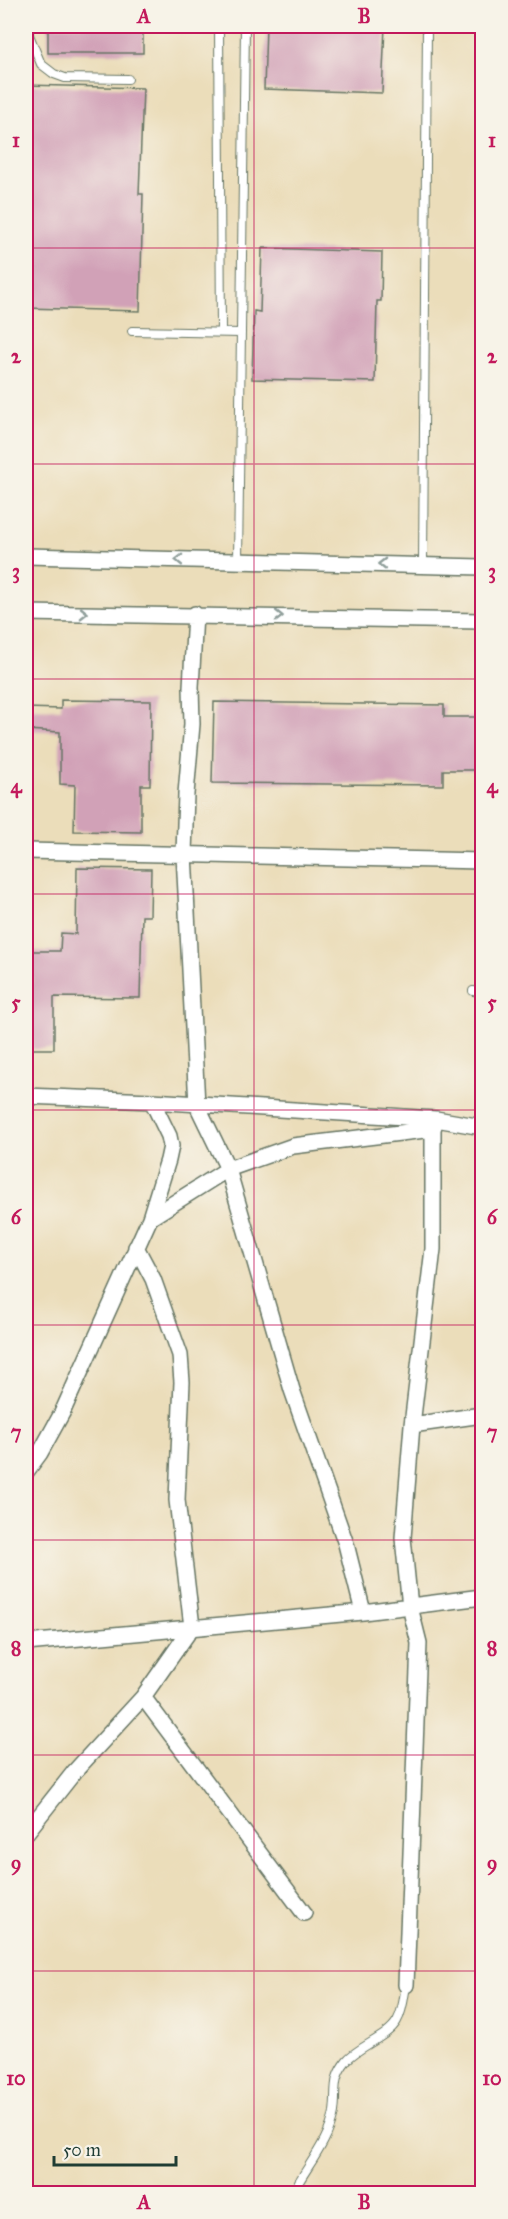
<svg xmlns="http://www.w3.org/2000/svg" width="508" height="2219" font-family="'IM FELL Great Primer',serif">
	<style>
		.building { fill: #d1a1b7 }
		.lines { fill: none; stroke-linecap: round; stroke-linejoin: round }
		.lane-casing { stroke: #667563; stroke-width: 10 }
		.street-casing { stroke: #667563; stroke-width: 18 }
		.lane { stroke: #fff; stroke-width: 8 }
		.street { stroke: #fff; stroke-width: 15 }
		.oneway { stroke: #8f9e9a }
		.grid { fill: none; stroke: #c2185b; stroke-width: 1.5; stroke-opacity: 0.55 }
		.neatline { fill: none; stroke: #c2185b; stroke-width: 2 }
		.grid-label { font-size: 20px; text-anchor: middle; font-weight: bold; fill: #c2185b }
	</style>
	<rect width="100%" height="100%" fill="#f7f3e8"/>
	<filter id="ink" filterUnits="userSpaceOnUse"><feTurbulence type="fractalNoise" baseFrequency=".0167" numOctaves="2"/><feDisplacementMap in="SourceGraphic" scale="12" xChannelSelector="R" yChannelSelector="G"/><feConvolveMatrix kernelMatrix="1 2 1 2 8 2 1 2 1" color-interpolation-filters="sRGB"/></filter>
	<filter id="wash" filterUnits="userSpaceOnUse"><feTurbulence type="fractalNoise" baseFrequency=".008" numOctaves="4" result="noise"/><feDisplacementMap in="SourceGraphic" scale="24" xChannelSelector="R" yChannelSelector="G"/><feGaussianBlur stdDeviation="1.35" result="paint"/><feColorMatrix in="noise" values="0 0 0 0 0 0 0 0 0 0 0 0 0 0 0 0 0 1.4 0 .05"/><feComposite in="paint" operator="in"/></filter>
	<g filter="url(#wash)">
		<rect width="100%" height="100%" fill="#ebddba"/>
		<g id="blocks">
			<path class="building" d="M48 26H143V53H48Z
				M266 26H385L382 93 264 89Z
				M26 85 143 88 139 194H143L140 311 26 308Z
				M262 248 382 252 381 301H377L375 382 252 379 254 311 260 312Z
				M61 700 151 701 150 785H141V832L74 831 75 785 60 784V732L26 730V708L61 709Z
				M214 702 444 705V717H483V770H443V785L212 783Z
				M77 868 151 869 150 916H142L140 998 54 997V1049H32V951H60L61 933 76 934Z"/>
		</g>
	</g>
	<g filter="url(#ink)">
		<use href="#blocks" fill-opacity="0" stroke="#667563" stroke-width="1.5"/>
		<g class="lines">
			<g class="lane-casing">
				<path id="lane" d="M29 26V35L41 64 54 74 65 78 128 79
					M219 26 221 332
					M132 331 241 333
					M238 561 245 26
					M423 565 427 26
					M473 991 482 992
					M292 2194C306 2167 329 2142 334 2112 337 2090 331 2079 347 2060 359 2046 388 2037 397 2021 403 2011 404 1997 406 1985"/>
			</g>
			<g class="street-casing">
				<path id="street" d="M26 556 482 567
					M26 613 482 621
					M26 851 482 861
					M26 1096 152 1101 436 1119 482 1127
					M150 1218 228 1169 197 1105 184 854 186 794 192 724 191 687 195 614
					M412 1425 482 1415
					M26 1472 40 1453 62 1413 150 1218 168 1160 171 1146 169 1136 152 1101
					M363 1612 346 1544 292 1390 228 1169 293 1146 433 1129
					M26 1643 363 1612 482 1597
					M143 1697 304 1913
					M26 1833 75 1771 143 1697 192 1627 177 1500 182 1382 180 1355 153 1279 136 1247
					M406 1985 419 1643 410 1607 403 1538 412 1425 433 1249V1129L436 1119"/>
			</g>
			<use href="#lane" class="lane"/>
			<use href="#street" class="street"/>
		</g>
		<defs><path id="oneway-chevron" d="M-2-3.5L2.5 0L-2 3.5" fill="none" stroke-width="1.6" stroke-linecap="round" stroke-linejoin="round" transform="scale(1.5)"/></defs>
		<g class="oneway">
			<use href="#oneway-chevron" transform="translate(179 560) rotate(-179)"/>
			<use href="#oneway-chevron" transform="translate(382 564) rotate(-179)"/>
			<use href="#oneway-chevron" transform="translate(84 613) rotate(1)"/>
			<use href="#oneway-chevron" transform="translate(279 616) rotate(1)"/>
		</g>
	</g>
	<path class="grid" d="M254 26V2194M26 248H482M26 464H482M26 679H482M26 894H482M26 1110H482M26 1325H482M26 1540H482M26 1755H482M26 1971H482"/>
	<rect width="508" height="2219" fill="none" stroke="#f7f3e8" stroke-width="66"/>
	<path d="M54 2156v9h122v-9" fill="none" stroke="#1f3d34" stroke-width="3"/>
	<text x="63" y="2156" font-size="18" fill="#1f3d34" stroke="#f7f3e8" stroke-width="4.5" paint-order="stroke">50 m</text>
	<rect x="33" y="33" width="442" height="2153" class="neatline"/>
	<g class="grid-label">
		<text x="144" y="23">A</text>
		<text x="364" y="23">B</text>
		<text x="16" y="147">1</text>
		<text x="492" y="147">1</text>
		<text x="16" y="363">2</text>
		<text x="492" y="363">2</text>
		<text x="16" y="578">3</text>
		<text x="492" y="578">3</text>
		<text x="16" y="793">4</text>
		<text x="492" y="793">4</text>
		<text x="16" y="1009">5</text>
		<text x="492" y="1009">5</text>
		<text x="16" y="1224">6</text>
		<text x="492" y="1224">6</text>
		<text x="16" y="1439">7</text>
		<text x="492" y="1439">7</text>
		<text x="16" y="1655">8</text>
		<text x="492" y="1655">8</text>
		<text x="16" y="1870">9</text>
		<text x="492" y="1870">9</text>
		<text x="16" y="2085">10</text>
		<text x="492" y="2085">10</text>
		<text x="144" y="2209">A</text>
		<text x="364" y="2209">B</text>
	</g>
</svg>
